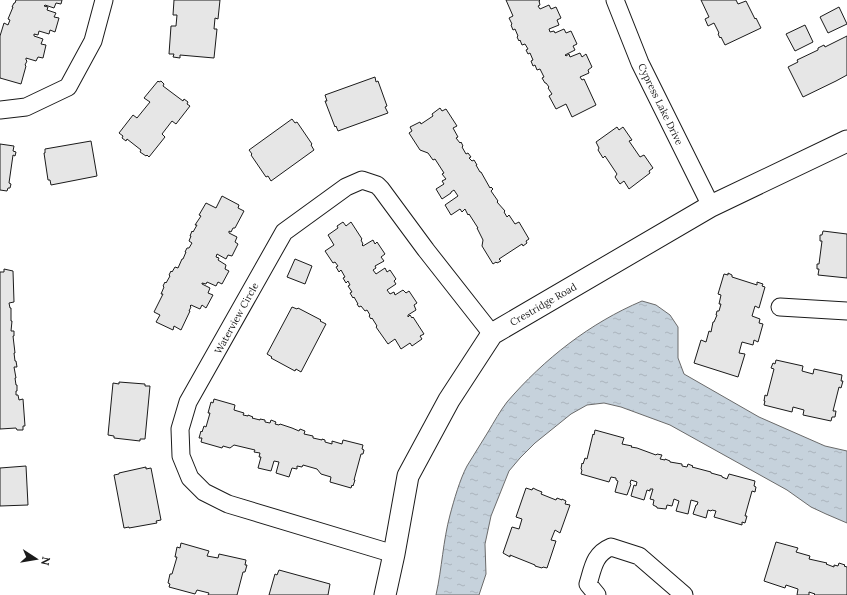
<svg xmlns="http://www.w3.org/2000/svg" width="847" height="595" font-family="Lora,serif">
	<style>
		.water { fill: url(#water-ripples); stroke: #6a6a6a }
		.building { fill: #e6e6e6; stroke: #1a1a1a }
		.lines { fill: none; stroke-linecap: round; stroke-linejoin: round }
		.minor-casing { stroke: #1a1a1a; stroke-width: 19 }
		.tertiary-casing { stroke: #1a1a1a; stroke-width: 23 }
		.minor { stroke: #fff; stroke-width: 17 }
		.tertiary { stroke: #fff; stroke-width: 21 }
		.labels { text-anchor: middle; stroke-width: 3; stroke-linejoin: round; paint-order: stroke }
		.street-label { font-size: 10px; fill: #1a1a1a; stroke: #fff }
	</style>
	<defs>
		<pattern id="water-ripples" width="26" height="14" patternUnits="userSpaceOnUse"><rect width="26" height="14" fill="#c6d2dc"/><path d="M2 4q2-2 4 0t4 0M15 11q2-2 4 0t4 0" fill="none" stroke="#aab4bc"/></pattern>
	</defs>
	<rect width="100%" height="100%" fill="#fff"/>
	<path class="water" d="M642 301 656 305 670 315 678 327V358L684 374 759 417 825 446 847 451V523L826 514 811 507 787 490 670 425 621 407 604 403 587 405 571 414 535 443 520 458 509 471 491 516 485 544 486 574 479 595H436C442 568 443 541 450 515 454 500 460 479 467 466 474 455 481 443 488 432 494 422 500 411 507 402 544 359 590 323 642 301Z"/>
	<path class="building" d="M16 0H62L61 4 56 3 54 8 45 5 44 6 48 7 47 10 56 13 54 17 59 18 55 32 50 30 49 34 39 31 38 35 34 34V36L43 39 41 44 46 45 43 58 38 57 36 61 26 58V60L27 61 25 65 26 66 21 84 0 78V36L4 23 8 25 10 20 8 19 13 7H12L14 3H15Z
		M174 0H220L218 19 215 18 214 29H217L214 58 180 55V58L173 57 174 54H169L171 26H176L177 15H173Z
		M506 0H539L540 1H539L540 5 538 6 540 9 549 5 551 9 556 7 561 18 557 20 559 25 549 29 550 32 554 31 555 33 564 29 566 33 571 31 577 44 573 46 575 50 565 55 566 56 569 54 570 57 580 53 582 57 586 54 592 67 588 70 589 73 580 77 582 80 584 79 596 105 572 117 566 104 556 109 549 96 552 94 548 88 549 87 546 83H545L542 78 544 77 540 69 537 70 535 65 533 66 531 61 533 60 530 53 528 54 526 50 528 49 525 44 522 45 520 40 519 41 517 37 518 36 515 29 513 30 511 25 512 24 509 18 513 16Z
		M701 0H736L738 4 746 1 755 19 756 18 761 28 725 45 721 37 720 38 718 34 719 33 714 23 708 26 705 19 709 17Z
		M839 7 847 24 828 33 820 17Z
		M805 25 813 42 795 51 786 34Z
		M847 36V75L836 81 803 97 788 67 798 62 797 60 818 50V48L824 45 825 47Z
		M375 77 376 82 378 81 387 106 385 107 388 113 338 131 336 126 335 127 325 101H327L325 95Z
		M158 81 159 82 161 81 164 84 163 86 183 101 184 99 188 102 187 104 190 106 176 124 172 121 162 134 165 137 149 157 147 155 146 156 140 152 141 150 127 139 126 141 122 138 123 136 119 133 133 115 137 118 150 102 144 98Z
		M440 108 442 111 446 109 457 126 453 128 458 137 456 138 460 143 461 142 463 146 462 147 466 154 468 153 471 157 469 158 472 161 474 160 477 165H476L480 172H481L490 188 491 187 493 189 491 191 498 201 497 202 505 211 504 212 507 217 509 215 515 224 519 222 529 239 526 241 527 243 523 246 522 244 499 259 501 261 497 263 496 262 493 264 482 246 483 240 477 228H478L469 214 468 215 465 209 462 212 460 209 451 215 445 205 458 196 454 190 451 192V193L442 199 436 189 444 184 442 181 446 179 442 174 444 173 435 159 433 160 428 153 420 150 409 133 412 131 410 127 420 122 421 124 433 116 432 114Z
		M292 119 295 123 297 122 312 144 311 145 314 150 271 181 268 176 266 177 251 155 252 154 249 150Z
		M617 127 619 130 623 127 632 140 629 141 640 157 644 155 653 168 649 171 650 173 629 189 624 181 620 184 615 177 617 174 605 156 603 158 598 150 599 148 596 142Z
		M91 141 97 176 51 185 50 180H48L44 153H45V149Z
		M0 144 14 146 13 151 16 152 15 156 13 155 9 183 11 184 10 188H8L7 191 0 190Z
		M222 196 239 205 238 208 244 211 235 228H233L231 232 229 231V233L237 237 235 242 238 244 232 256 228 255 226 259 217 254 216 257 219 258 218 260 226 265 225 269 229 271 222 284 218 282 216 286 207 282 206 284 202 283V284L210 288 208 293 213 295 206 308 202 305 200 309 191 305 190 306 191 307 189 311H190L181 330 174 326 173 330 156 322 160 315 154 312 163 294H161L164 287 163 286 165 282 166 283 170 276 169 275 171 271 172 272 175 267 178 268 182 259H183L186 252H185L187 248H189L192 243 189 241 191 236H190L192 231 193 232 197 225H195L201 216 199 215 206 203 216 208Z
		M343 222 346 226 351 222 362 239 361 240 363 244 362 245 363 246 373 240 375 244 377 242 385 254 381 257 384 261 375 266 376 268 373 270 376 274 385 268 387 272 390 270 396 279 394 281 396 284 387 290 390 294 394 292 395 295 403 290 406 293 409 291 417 303 414 305 416 310 408 315V317L410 315 412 318 413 317 424 334 420 336 422 339 412 346 410 343 401 349 395 339 388 344 376 327 377 326 372 318 371 319 369 316 370 315 367 310 365 311 361 306 359 307 357 304H358L354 297 353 298 350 293 352 292 348 286 350 285 348 281 346 283 343 278 345 277 341 270 339 272 336 267 338 266 335 262 333 263 325 251 334 245 328 235 338 228 337 226Z
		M823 231 847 234V278L818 275 819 269H817V264H819L822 241H820V235H822Z
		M295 259 312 266 305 284 287 277Z
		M4 269 13 271 14 302 9 303 10 308H11V321H12L11 331H14V336H13L15 353H14L15 361H16L17 367H14L16 378H15L16 385H17V391H16V395H18L19 400 23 399 25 426H23V430H17L16 428 0 429V272H4Z
		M728 273 732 275V277L757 285V282L763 284 762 286 765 287 759 308 755 306 752 316 760 319 759 323 763 324 758 342 754 340 753 345 742 342 739 353 745 354 738 377 694 363 701 340 706 342 709 331 711 332 713 322H714L717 315H716L717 311H719L721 304H719L721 295 718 294 724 274 728 275Z
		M292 307 297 309 298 308 321 320 320 321 326 324 301 372 296 369 295 371 271 358 272 357 267 354Z
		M776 360 803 366 802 371 813 374 814 369 842 375 841 381H843L841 388 839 387 833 411H836L835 417H832L831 421 803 415 804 410 793 407 792 412 764 405 765 401H764L765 395 767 396 774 369 771 368 773 363 775 364Z
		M119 382 145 384V386H150L145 439H140V441L114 438V436L108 435 113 383 119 384Z
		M214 399 235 405 234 410 244 413 243 415 248 416V415L253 417 252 418 260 420V419L265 420V422L270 423 271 420 276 422 275 424 279 425 280 424 292 428 299 431 300 429 305 431 304 434 313 436V438L322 440V439L325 440V442L332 444V441L342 444 343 440 363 445 362 449 364 450 363 454H361L354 480H355L353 486 352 485 351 488 330 482 331 477 321 474 317 469 303 465 302 467 297 466V469L292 468 289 477 276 473 279 462 274 461 271 471 258 468 261 457H259L260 453 254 452 255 450 234 445 230 448 223 446 222 448 201 442 202 438H199L201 431 202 432 204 426 206 427 210 413H208L211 402 213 403Z
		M595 430 624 438 622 444 632 446 631 447 637 448 656 455 657 454 662 455 660 459 665 460V459L670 461V462L682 464V466L687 467 688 464 693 466 692 467 711 472V473L722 476V477L727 479 729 474 755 481 754 486 756 487 755 492 752 491 745 516H747L745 523 742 522V525L714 517 716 511 712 510 711 511 708 510 706 518 693 514 696 505H697L698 502 691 500 688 514 676 511 679 501 674 499 672 506 667 505 666 509 657 508V507L653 505 654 500 650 499 653 489H650V491L647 490 644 500 631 496 634 485 636 486 637 482 631 480 630 483 631 484 627 495 615 492 618 481 616 480V478L611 477 609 482 581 474 582 470 581 469 582 463 583 464 585 458 587 459 593 434 594 435Z
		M26 466 28 505 0 506V468Z
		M146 467V469L151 468 161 520 156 521 157 523 129 528V527L124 528 114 475 119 474V473Z
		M526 488 532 490 533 488 537 490 542 492 541 494 556 500 557 498 562 500V499L566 501 565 504 570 505 560 533 555 530 551 540 556 541 547 568 543 567 542 568 535 566V565L510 555V557L503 553 512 527 519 529 522 519 516 517Z
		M776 542 798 548 796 552 810 556 809 559 827 563 826 564 834 567V565L838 566 839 563 845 565 844 566 847 567V595H814L815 594 809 592V595H797L798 589 786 585 785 588 764 581Z
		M181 543 209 551 207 556 218 558 219 554 246 560 245 565H247L245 572H243L237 595H208L209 593 197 590 195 594 169 587 170 584 168 583 170 574H172L177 557H175L177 547 180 548Z
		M279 570 330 584 328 595H269L275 574 277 575Z"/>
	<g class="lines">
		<g class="minor-casing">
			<path id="minor" d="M615 0 640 63 711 206
				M0 110 26 107 68 87 93 41 104 0
				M780 307 847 311
				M394 554 228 504 204 492 190 478 181 456 180 429 188 402 284 232 346 187 362 180 377 185 381 189 395 208 426 250 492 334
				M597 595 588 584C593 568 594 554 611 547L639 556 684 595"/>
		</g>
		<g class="tertiary-casing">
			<path id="tertiary" d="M385 595 394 554 408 476 449 400 492 334 711 206 847 141"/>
		</g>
		<use href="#minor" class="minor"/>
		<use href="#tertiary" class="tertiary"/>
	</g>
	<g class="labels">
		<g class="street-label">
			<text transform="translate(661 104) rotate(64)" y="4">Cypress Lake Drive</text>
			<text transform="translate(543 304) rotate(-30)" y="4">Crestridge Road</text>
			<text transform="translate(236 318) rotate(-61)" y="4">Waterview Circle</text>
		</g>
	</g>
	<g transform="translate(36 559) rotate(102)" stroke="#ffffff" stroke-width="3" paint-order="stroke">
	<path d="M0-3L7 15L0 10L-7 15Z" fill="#1a1a1a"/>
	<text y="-6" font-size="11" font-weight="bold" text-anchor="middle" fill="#1a1a1a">N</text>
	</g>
</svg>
